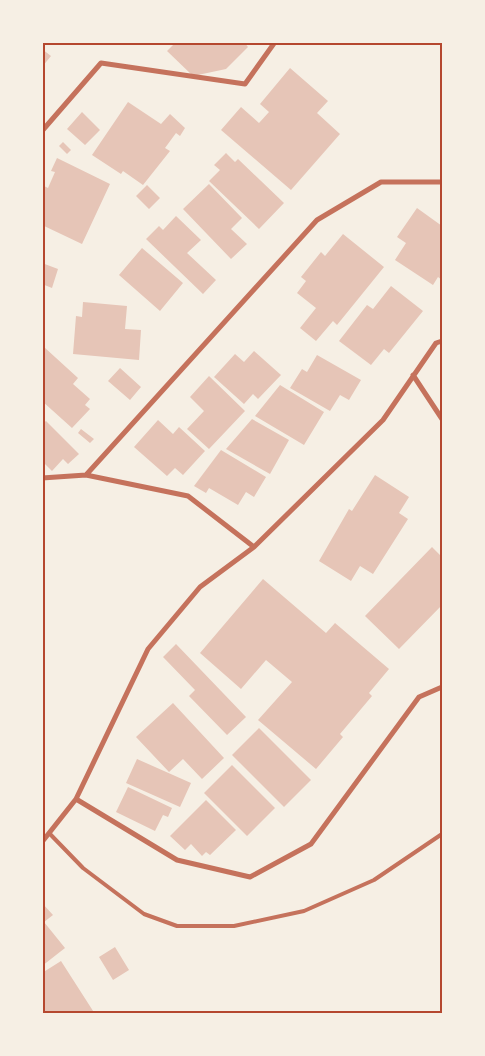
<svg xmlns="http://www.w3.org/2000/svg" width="485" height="1056" font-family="'Titillium Web',sans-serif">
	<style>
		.building { fill: #e6c5b7 }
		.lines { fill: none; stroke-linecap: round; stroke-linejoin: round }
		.service { stroke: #c5725c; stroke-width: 4 }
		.minor { stroke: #c5725c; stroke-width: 5 }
		.neatline { fill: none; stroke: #b5482f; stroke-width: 2 }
	</style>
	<rect width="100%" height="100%" fill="#f6efe4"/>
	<path class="building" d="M176 42H244L248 47 226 69 193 76 167 51Z
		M42 49 51 56 42 67Z
		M290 68 328 101 317 113 340 134 291 190 221 130 241 107 259 123 269 112 260 104Z
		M128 102 161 124 170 114 185 128 180 136 176 133 165 148 170 151 143 185 123 171 121 174 92 155Z
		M82 112 100 130 85 145 67 129Z
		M63 142 71 150 67 154 59 146Z
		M226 153 235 162 238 159 284 203 259 229 209 181 220 170 214 165Z
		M57 158 110 184 82 244 42 225V185L48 188 55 172 51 171Z
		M209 184 242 218 231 229 247 244 231 259 183 209Z
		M147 185 160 198 149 209 136 196Z
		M417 208 442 226V280L438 277 433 285 395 260 406 243 397 237Z
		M176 216 201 240 187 253 216 280 203 294 146 239 159 226 163 230Z
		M343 234 384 267 337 325 333 321 316 341 300 328 316 308 297 293 306 281 301 277 321 252 325 256Z
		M142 248 183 283 160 311 119 275Z
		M42 263 58 269 52 288 42 284Z
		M391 286 423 311 389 353 384 349 371 365 339 341 367 305 373 309Z
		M83 302 127 306 125 329 141 330 139 360 73 354 76 316 82 317Z
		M44 347 78 378 73 384 90 399 85 405 90 409 72 428 42 401Z
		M254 351 281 375 258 399 253 394 244 404 214 377 235 354 244 362Z
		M317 355 361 380 349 400 340 395 330 411 290 388 302 369 307 372Z
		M120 368 141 387 130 400 108 381Z
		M209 376 245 411 209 449 187 429 204 411 190 397Z
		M280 385 324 412 304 445 255 416Z
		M252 419 289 440 270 474 226 449Z
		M158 420 173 434 179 427 205 451 183 475 175 468 167 476 134 447Z
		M46 421 79 454 68 464 63 459 52 471 42 461V424Z
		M81 429 94 439 90 443 78 433Z
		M221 450 266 477 254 497 246 492 238 505 209 488 206 493 194 486Z
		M375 475 409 497 399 513 408 519 373 574 360 566 351 581 319 561 349 509 352 511Z
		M432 547 442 557V605L399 649 365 616Z
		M263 579 326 633 335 623 389 669 369 693 372 696 340 734 343 737 316 769 258 720 292 682 266 660 241 689 200 653Z
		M176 644 246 717 227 735 189 696 195 690 163 657Z
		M173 703 224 758 202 779 183 759 169 772 136 737Z
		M259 728 311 780 284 807 232 755Z
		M137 759 191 783 180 807 126 783Z
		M232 765 275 808 247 836 204 793Z
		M128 787 172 808 168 817 163 815 155 831 116 812Z
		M206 800 236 830 210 855 206 852 202 856 191 844 185 850 170 836Z
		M42 903 53 915 44 922 65 948 42 966Z
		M115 947 129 970 113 980 99 957Z
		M61 961 95 1014H45L42 1010V973Z"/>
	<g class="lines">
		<path class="service" d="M50 834 83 868 144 914 177 926H234L304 911 374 880 442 834"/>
		<path class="minor" d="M42 131 101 63 245 84 275 42
			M413 375 442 419
			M86 475 317 220 381 182H442
			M42 478 86 475 188 496 254 547 383 420 436 343 442 341
			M76 799 177 860 250 877 311 844 419 697 442 687
			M42 842 76 799 148 649 200 587 254 547"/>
	</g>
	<rect width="485" height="1056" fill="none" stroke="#f6efe4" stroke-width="88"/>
	<rect x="44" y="44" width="397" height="968" class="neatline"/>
</svg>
